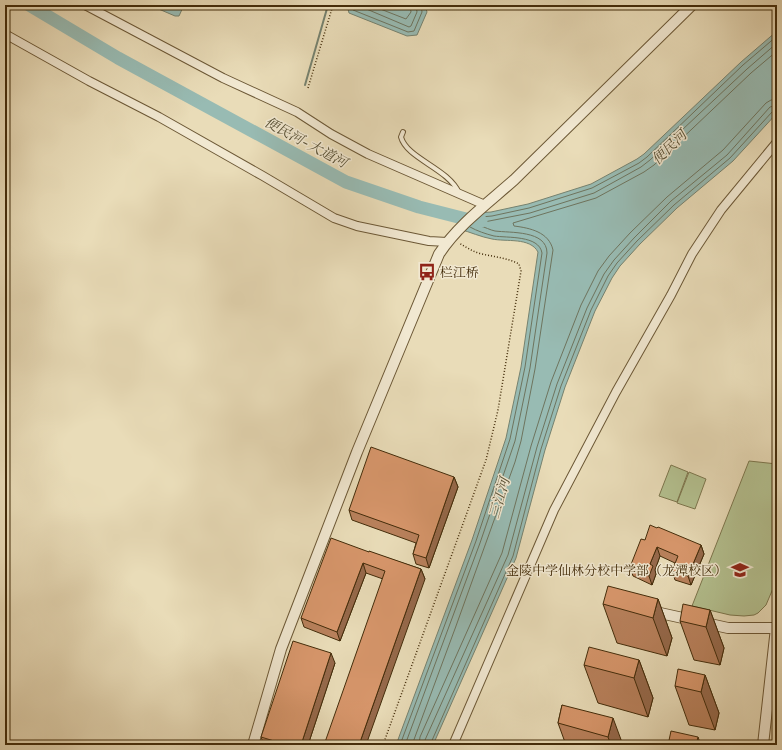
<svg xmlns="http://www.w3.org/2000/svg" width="782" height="750" font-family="'Libre Caslon Text','Noto Serif SC',serif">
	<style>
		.green { fill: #b4c190; stroke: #7c764d }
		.water { fill: #98bbb3; stroke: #76826f }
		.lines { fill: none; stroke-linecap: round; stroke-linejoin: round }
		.shore { stroke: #6e745e; stroke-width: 1 }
		.stream { stroke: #76826f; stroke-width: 2 }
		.river { stroke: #98bbb3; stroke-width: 13 }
		.service-casing { stroke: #6c5836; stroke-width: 6 }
		.minor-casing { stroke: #6c5836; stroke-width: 10 }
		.tertiary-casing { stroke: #6c5836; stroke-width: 12 }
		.path { stroke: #432c0a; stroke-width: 1.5; stroke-dasharray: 1 2; stroke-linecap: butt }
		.service { stroke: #f1e8d1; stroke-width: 4 }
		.minor { stroke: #f1e8d1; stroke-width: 8 }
		.tertiary { stroke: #f1e8d1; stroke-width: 10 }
		.wall { fill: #b9815c; stroke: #432c0a }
		.shaded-wall { fill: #96694b; stroke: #432c0a }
		.building { fill: #d7966b; stroke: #432c0a }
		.labels { text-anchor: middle; stroke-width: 3; stroke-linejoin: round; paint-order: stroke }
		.poi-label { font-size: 13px; fill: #432c0a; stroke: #f1e8d1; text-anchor: start }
		.water-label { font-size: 14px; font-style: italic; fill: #585034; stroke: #f1e8d1 }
	</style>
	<rect width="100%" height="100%" fill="#e9dcb8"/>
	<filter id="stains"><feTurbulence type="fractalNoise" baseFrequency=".005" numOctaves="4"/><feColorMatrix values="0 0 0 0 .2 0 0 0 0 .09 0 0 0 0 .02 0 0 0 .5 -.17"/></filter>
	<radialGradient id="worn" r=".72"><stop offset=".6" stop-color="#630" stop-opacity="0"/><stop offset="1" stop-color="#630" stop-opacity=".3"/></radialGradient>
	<path class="green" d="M749 461 777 464V579L766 605 758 613 754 615 744 616 730 615 692 606Z
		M671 465 688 472 677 502 659 496Z
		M689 472 706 479 695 509 677 503Z"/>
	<path class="water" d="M148 5H184L179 16H175L154 7 148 6Z
		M347 5H425L427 12 417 35 407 36 349 13Z
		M777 31V113L733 161 677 208 640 244 620 266 612 278 595 311 565 387 545 450 516 558 433 745H396L472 540 506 438 521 367 538 252C530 237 506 242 492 239 481 237 470 232 459 229L477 213 491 212 528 204 591 184 637 159 644 154 741 62Z"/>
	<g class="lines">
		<path class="shore" d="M352 5 353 10 408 32 414 31 422 12 421 5
			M357 5 409 27 411 26 417 12 416 5
			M370 5 406 19 411 12 410 5
			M481 217 492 216 529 208 592 188 639 163 647 157 743 65 777 36
			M400 745 476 541 510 439 525 367 542 253C539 235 507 238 494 236 486 234 477 231 470 227
			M405 745 480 543 515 441 530 368 547 253C547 230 510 233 495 231 490 230 485 227 480 226L479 223 530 213 594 193 641 167 650 160 747 69 777 43
			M412 745 456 626 515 462 521 441 535 369 553 250C549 232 530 228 514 226L513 223 596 198 644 172 654 165 751 73 777 51
			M419 745 420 737 502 553 531 446 551 382 581 305 598 271 609 256 630 233 667 197 723 150 766 103 771 100 777 99
			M425 745V740L508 555 537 447 557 384 587 308 604 274 614 260 634 238 671 201 727 155 770 107 777 105
			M430 745 513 556 541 449 561 386 591 310 608 276 617 263 637 241 674 205 730 158 772 112 777 110"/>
		<path class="stream" d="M305 85 328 5"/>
		<path class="river" d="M29 5 118 58 346 182 419 207 470 220 481 221"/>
		<g class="service-casing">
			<path id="service" d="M403 132 401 137C407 159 448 168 459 193"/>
		</g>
		<g class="minor-casing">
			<path id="minor" d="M85 5 223 78 297 112 331 134 368 154 485 205
				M5 34 89 81 159 117 263 176 334 218 357 226 429 241 447 242
				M453 745 554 510 616 392 671 295 692 254 721 210 777 142"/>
		</g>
		<g class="tertiary-casing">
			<path id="tertiary" d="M651 611 728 628H777
				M253 745 281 649 357 452 439 254C458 225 488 203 514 180L692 5
				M763 745 776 628"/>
		</g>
		<path class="path" d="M308 88 333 5
			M383 745 486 460 498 410 521 271 519 264C508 258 495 257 482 254 473 252 466 247 459 243"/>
		<use href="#service" class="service"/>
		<use href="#minor" class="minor"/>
		<use href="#tertiary" class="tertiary"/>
	</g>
	<path class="wall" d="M454 477 458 487 429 568 416 564 413 554 416 543 352 520 349 510Z
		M645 540 701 545 704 554 691 585 675 580 672 571 675 563 660 556 655 570 656 574 652 585 633 576 630 567Z
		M369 552 421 569 425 579H383L366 573 340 641 304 627 301 618Z
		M658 599 672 638 667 656 617 643 603 604Z
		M710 610 724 648 720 665 694 660 680 621Z
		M639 660 653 698 648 717 598 703 584 665Z
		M335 663 308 745H264L261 737Z
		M705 675 719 713 715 730 689 725 675 686Z
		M562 705 623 745H566L558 723Z"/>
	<path class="shaded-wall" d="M454 477 458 487 429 568 426 558Z
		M701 545 704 554 691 585 688 576Z
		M657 547 660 556 655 570 656 574 652 585 649 576 650 564Z
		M363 563 366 573 340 641 337 632Z
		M421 569 425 579 366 745H359Z
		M658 599 672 638 667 656 653 618Z
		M710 610 724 648 720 665 706 627Z
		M331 653 335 663 308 745H301Z
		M639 660 653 698 648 717 634 678Z
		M705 675 719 713 715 730 701 692Z
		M613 718 623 745H611L608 737Z
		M698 737 701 745H696Z"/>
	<path class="building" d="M371 447 454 477 426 558 413 554 419 535 349 510Z
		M650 525 657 528 658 527 701 545 688 576 672 571 678 556 657 547 650 564 653 566 649 576 630 567 641 539 645 540Z
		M331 538 369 552V551L421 569 359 745H324L385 571 363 563 337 632 301 618Z
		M608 586 658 599 653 618 603 604Z
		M683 604 710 610 706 627 680 621Z
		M293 641 331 653 301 745H283L284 744 261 737Z
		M589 647 639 660 634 678 584 665Z
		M678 669 705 675 701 692 675 686Z
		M562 705 613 718 608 737 558 723Z
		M671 731 698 737 696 745H668Z"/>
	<defs>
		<g id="bus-bare" transform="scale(1.38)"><path d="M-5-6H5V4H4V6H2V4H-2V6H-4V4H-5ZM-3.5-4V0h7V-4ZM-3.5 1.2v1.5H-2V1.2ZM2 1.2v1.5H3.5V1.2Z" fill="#8f2418" stroke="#f1e8d1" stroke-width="2.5" paint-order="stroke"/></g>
		<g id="school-bare" transform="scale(1.38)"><path d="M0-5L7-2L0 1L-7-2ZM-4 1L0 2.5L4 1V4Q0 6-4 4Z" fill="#8f2418" stroke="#f1e8d1" stroke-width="2.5" paint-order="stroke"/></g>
	</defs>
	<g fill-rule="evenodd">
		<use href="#bus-bare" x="427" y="272"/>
		<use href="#school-bare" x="740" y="570"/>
	</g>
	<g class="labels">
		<g class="poi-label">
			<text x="440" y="277">栏江桥</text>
			<text x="727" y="575" text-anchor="end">金陵中学仙林分校中学部（龙潭校区）</text>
		</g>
		<g class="water-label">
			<text transform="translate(306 142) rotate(28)" y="5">便民河-大道河</text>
			<text transform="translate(669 147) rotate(-44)" y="5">便民河</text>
			<text transform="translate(499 498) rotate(-74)" y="5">三江河</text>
		</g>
	</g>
	<rect width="782" height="750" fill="none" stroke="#e9dcb8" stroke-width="20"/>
	<rect x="6" y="6" width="770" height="738" fill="none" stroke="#432c0a" stroke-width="2"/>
	<rect x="10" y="10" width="762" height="730" fill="none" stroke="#432c0a"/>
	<rect width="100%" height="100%" filter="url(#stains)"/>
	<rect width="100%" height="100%" fill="url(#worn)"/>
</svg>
